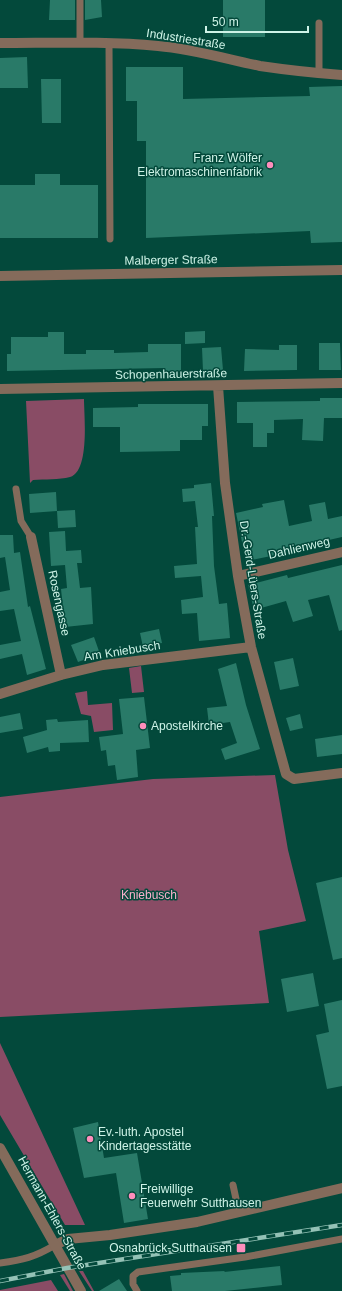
<svg xmlns="http://www.w3.org/2000/svg" width="342" height="1291" font-family="Helvetica,sans-serif">
	<style>
		.green { fill: #894c65 }
		.building { fill: #297a68 }
		.lines { fill: none; stroke-linecap: round; stroke-linejoin: round }
		.service { stroke: #846b5b; stroke-width: 7 }
		.minor { stroke: #846b5b; stroke-width: 10 }
		.tertiary { stroke: #846b5b; stroke-width: 10 }
		.rail-casing { stroke: #94c2b6; stroke-width: 4.5 }
		.rail { stroke: #03493b; stroke-width: 3; stroke-dasharray: 9; stroke-linecap: butt }
		.poi-dot { fill: #fe8ebc; stroke: #03493b; stroke-width: 1.5 }
		.labels { text-anchor: middle; stroke-width: 3; stroke-linejoin: round; paint-order: stroke }
		.street-label { font-size: 12px; fill: #cef3e7; stroke: #03493b }
		.poi-label { font-size: 12px; fill: #cef3e7; stroke: #03493b; text-anchor: start }
		.park-label { font-size: 12px; fill: #fbafcc; stroke: #03493b }
	</style>
	<rect width="100%" height="100%" fill="#03493b"/>
	<path class="green" d="M84 399C84 415 90 471 70 477 59 480 45 479 33 480L30 483 26 401Z
		M141 666 144 692 132 693 129 668Z
		M87 691 88 705 112 703 113 730 94 732 91 716 81 714 75 693Z
		M275 775 288 850 306 921 259 931 269 1003 0 1017V797L153 779Z
		M0 1043 85 1225H65L0 1115Z
		M79 1271H83L94 1291H92Z
		M64 1274 73 1291H70L60 1275Z
		M51 1280 58 1291H0V1290Z"/>
	<path class="building" d="M50 0H75V20H49Z
		M85 0H101L102 17 85 20Z
		M223 0H265V37H223Z
		M27 57 28 88H0V58Z
		M126 67H183V99L310 96 309 87 342 86V242L311 243 310 231 146 238V141H137V101H126Z
		M41 79H61V123H42Z
		M35 174H60V185H98V238H0V185H35Z
		M205 331V343L185 344V332Z
		M48 332H64V354H86V350H114V353L148 352V344H181V371H165V368L7 371V354H11V337H48Z
		M319 343H340L341 370H319Z
		M279 345H297V370L244 371 245 349 279 350Z
		M221 347 223 370 203 371 202 348Z
		M320 398H342V418H324L323 441 302 440 303 419 274 420V433H267V447H253V423H237V402L320 401Z
		M138 404H208V426H202V440H180V451L120 452V427H93V408L138 407Z
		M211 483 214 516H212L214 566 219 604 227 603 230 638 199 641 197 613 182 614 181 600 203 597 201 576 175 578 174 566 197 564 195 527H198L195 501 183 502 182 489 194 488V485Z
		M56 492 57 511 30 513 29 494Z
		M284 500 289 526 312 521 309 505 325 502 328 519 342 516V537L276 552V555L246 561 236 513 263 507 262 504Z
		M75 510 76 527 58 528 57 511Z
		M65 531 66 551 81 550 82 563H77L80 588 91 587 93 624 65 627 61 589 67 588 65 565 51 566 49 532Z
		M0 535H13L14 553 20 552 28 607 30 606 46 669 27 675 22 654 0 659V645L21 641 14 609 0 611V592L10 590 5 557 0 558Z
		M342 565V630L339 631 329 595 308 600 313 616 293 622 286 601 254 610 248 585 287 575 288 578Z
		M159 629 162 643 143 647 140 633Z
		M94 637 100 654 78 662 71 645Z
		M293 658 299 686 280 690 274 662Z
		M236 663 246 705 260 749 225 760 221 749 237 743 230 722 209 725 207 708 227 706 218 669Z
		M144 697 150 748 136 750 138 777 117 780 115 765 108 766 106 750 101 751 99 737 123 734 119 699Z
		M20 713 23 729 0 733V717Z
		M300 714 303 728 290 731 286 718Z
		M57 719 58 722 88 720 89 742 60 743V751L49 752 48 747 27 753 23 737 47 730 46 720Z
		M342 735V754L317 757 315 739Z
		M342 877V958L333 960 316 883Z
		M313 973 319 1006 287 1012 281 979Z
		M342 1000V1086L327 1089 316 1035 329 1032 324 1004Z
		M98 1122 104 1158 137 1153 148 1219 124 1223 116 1173 84 1178 73 1128Z
		M280 1266 282 1285 225 1291H172L170 1276 181 1275V1273L225 1271 224 1272Z
		M119 1279 127 1291H99Z"/>
	<g class="lines">
		<path class="service" d="M80 0V43
			M319 23V74
			M109 43 110 239
			M16 489 21 521 31 537
			M233 1185 239 1213
			M0 1263C23 1260 35 1257 55 1245
			M137 1291 133 1284V1276L138 1272 245 1257 342 1239"/>
		<path class="minor" d="M0 43C53 43 106 41 158 46 193 49 226 59 260 66 287 70 315 73 342 75
			M218 386 225 483 238 576 251 647 286 774 294 779 342 773
			M0 389 342 383
			M31 537 61 675
			M238 576 342 552
			M0 694 61 675 103 665 251 647
			M55 1245 68 1239 110 1235 197 1222 342 1188"/>
		<path class="tertiary" d="M0 276 342 270
			M0 1148 81 1291"/>
		<g class="rail-casing">
			<path id="rail" d="M0 1281 67 1268 342 1225"/>
		</g>
		<use href="#rail" class="rail"/>
	</g>
	<g class="poi-dot">
		<circle cx="270" cy="165" r="4"/>
		<circle cx="143" cy="726" r="4"/>
		<circle cx="90" cy="1139" r="4"/>
		<circle cx="132" cy="1196" r="4"/>
		<rect x="236" y="1243" width="10" height="10" rx="2"/>
	</g>
	<g class="labels">
		<g class="street-label">
			<text transform="translate(186 39) rotate(9)" y="4">Industriestraße</text>
			<text transform="translate(171 260) rotate(-1)" y="4">Malberger Straße</text>
			<text transform="translate(171 374) rotate(-1)" y="4">Schopenhauerstraße</text>
			<text transform="translate(299 548) rotate(-13)" y="4">Dahlienweg</text>
			<text transform="translate(253 580) rotate(81)" y="4">Dr.-Gerd-Lüers-Straße</text>
			<text transform="translate(59 603) rotate(78)" y="4">Rosengasse</text>
			<text transform="translate(122 651) rotate(-9)" y="4">Am Kniebusch</text>
			<text transform="translate(52 1213) rotate(61)" y="4">Hermann-Ehlers-Straße</text>
		</g>
		<g class="poi-label">
			<text x="262" y="162" text-anchor="end">Franz Wölfer<tspan x="262" dy="14">Elektromaschinenfabrik</tspan></text>
			<text x="151" y="730">Apostelkirche</text>
			<text x="98" y="1136">Ev.-luth. Apostel<tspan x="98" dy="14">Kindertagesstätte</tspan></text>
			<text x="140" y="1193">Freiwillige<tspan x="140" dy="14">Feuerwehr Sutthausen</tspan></text>
			<text x="232" y="1252" text-anchor="end">Osnabrück-Sutthausen</text>
		</g>
		<g class="park-label">
			<text x="149" y="899">Kniebusch</text>
		</g>
	</g>
	<path d="M206 26v6h102v-6" fill="none" stroke="#cef3e7" stroke-width="2"/>
	<text x="212" y="26" font-size="12" fill="#cef3e7" stroke="#03493b" stroke-width="3" paint-order="stroke">50 m</text>
</svg>
